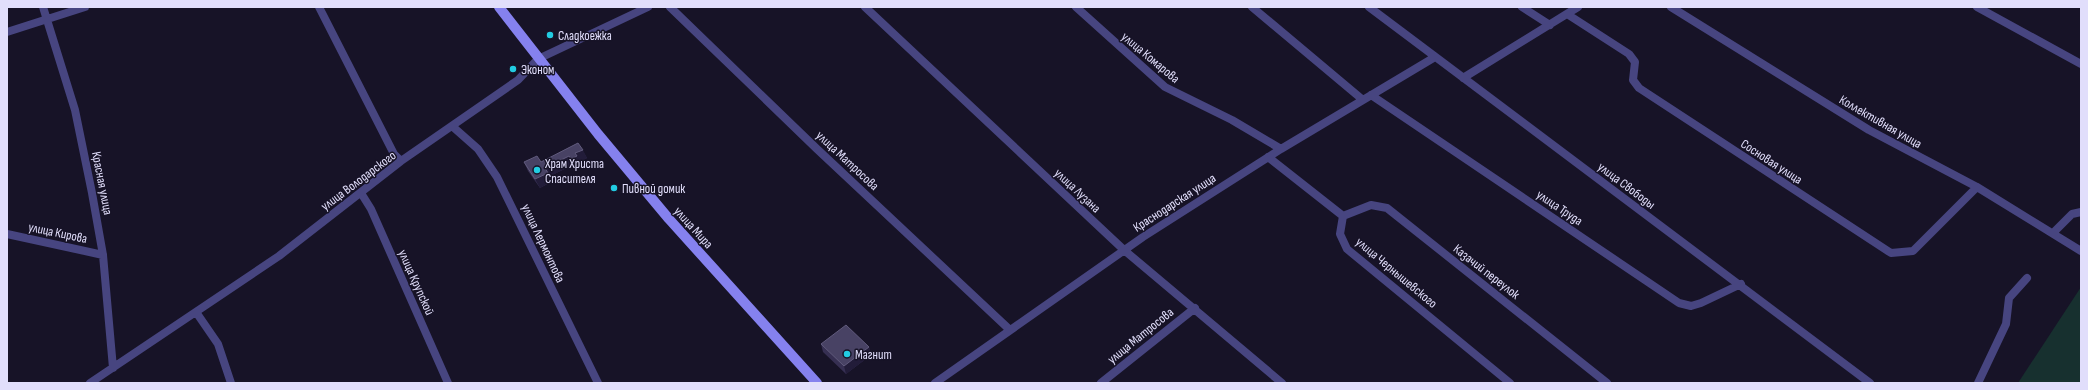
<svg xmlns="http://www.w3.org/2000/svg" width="2088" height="390" font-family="'Sofia Sans Condensed',sans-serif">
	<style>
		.green { fill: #17302f }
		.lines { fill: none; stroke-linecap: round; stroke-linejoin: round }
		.minor { stroke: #474580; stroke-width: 8 }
		.secondary { stroke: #8581ee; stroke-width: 10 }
		.wall { fill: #362f52 }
		.shaded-wall { fill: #221c39 }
		.building { fill: #484264; stroke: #605a7c }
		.poi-dot { fill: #22cce2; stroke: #171327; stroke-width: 1.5 }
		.labels { text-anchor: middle; stroke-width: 3; stroke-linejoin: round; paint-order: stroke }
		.poi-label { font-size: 13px; fill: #e1defb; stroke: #171327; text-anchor: start }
		.street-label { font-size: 13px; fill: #e1defb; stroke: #171327 }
	</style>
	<rect width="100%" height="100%" fill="#171327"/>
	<path class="green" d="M2081 287V383H2018Z"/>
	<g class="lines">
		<path class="minor" d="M43 7 75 110 92 193 103 255 113 368
			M319 7 394 154 401 161
			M670 7 817 149 1010 330
			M865 7 1124 250 1282 383
			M1076 7 1165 87 1232 120 1281 149
			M1252 7 1363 100
			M1369 7 1870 383
			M1522 7 1550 25
			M1671 7 1869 130 1977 187 2081 251
			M1977 7 2081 64
			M1567 14 1629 54 1635 62 1633 80 1639 88 1891 253 1913 251 1977 187
			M7 32 85 7
			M1463 78 1578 7
			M1371 95 1679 303 1691 306 1701 303 1741 284
			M452 126 478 149 497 177 598 383
			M1268 157 1343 216
			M361 193 371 209 448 383
			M1343 216 1371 205 1387 208 1607 383
			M1343 216 1340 234 1347 249 1510 383
			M2053 233 2072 214 2081 212
			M7 234 103 255
			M196 312 218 344 231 383
			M90 383 279 256 401 161 518 80 538 59 648 7
			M935 383 1143 237 1281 149 1435 57
			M1101 383 1195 308
			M1978 383 2006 324 2009 298 2027 278"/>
		<path class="secondary" d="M499 7 598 134 669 219 817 383"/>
	</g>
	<path class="wall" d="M578 143 587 158 580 162 581 165 575 168 573 165 550 176 553 181 540 188 528 171 524 162H541Z
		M821 344 869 347 871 355 846 374 823 352Z"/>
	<path class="shaded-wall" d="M583 150 587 158 580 162 581 165 575 168 571 159 575 153Z
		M569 156 573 165 550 176 553 181 540 188 535 179 545 168Z
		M869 347 871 355 846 374 844 366Z"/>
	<path class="building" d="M578 143 583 150 575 153 577 156 571 159 569 156 545 168 548 173 535 179 524 162 537 156 541 162Z
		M846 325 869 347 844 366 821 344Z"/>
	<g class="poi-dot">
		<circle cx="550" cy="35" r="4"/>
		<circle cx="513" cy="69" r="4"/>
		<circle cx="537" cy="170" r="4"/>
		<circle cx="614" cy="188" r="4"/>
		<circle cx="847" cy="354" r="4"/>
	</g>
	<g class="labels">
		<g class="poi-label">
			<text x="558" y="40">Сладкоежка</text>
			<text x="521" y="74">Эконом</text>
			<text x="545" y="168">Храм Христа<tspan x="545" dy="15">Спасителя</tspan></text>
			<text x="622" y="193">Пивной домик</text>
			<text x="855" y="359">Магнит</text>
		</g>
		<g class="street-label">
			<text transform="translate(1151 57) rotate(40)" y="5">улица Комарова</text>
			<text transform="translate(1881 121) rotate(30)" y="5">Коллективная улица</text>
			<text transform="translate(848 160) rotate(43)" y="5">улица Матросова</text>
			<text transform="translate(1772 161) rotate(33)" y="5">Сосновая улица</text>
			<text transform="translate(358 180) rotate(-37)" y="5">улица Володарского</text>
			<text transform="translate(103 183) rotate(79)" y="5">Красная улица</text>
			<text transform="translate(1627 185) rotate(37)" y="5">улица Свободы</text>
			<text transform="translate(1078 190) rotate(43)" y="5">улица Лузана</text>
			<text transform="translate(1174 202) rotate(-33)" y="5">Краснодарская улица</text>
			<text transform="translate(1560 207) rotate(34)" y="5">улица Труда</text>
			<text transform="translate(694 227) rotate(48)" y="5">улица Мира</text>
			<text transform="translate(58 232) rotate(12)" y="5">улица Кирова</text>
			<text transform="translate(544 243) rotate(65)" y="5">улица Лермонтова</text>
			<text transform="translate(1487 271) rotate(38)" y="5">Казачий переулок</text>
			<text transform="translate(1397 272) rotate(40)" y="5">улица Чернышевского</text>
			<text transform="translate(417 282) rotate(66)" y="5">улица Крупской</text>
			<text transform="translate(1140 335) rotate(-39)" y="5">улица Матросова</text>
		</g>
	</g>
	<rect width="2088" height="390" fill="none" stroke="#e1defb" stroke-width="16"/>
</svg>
